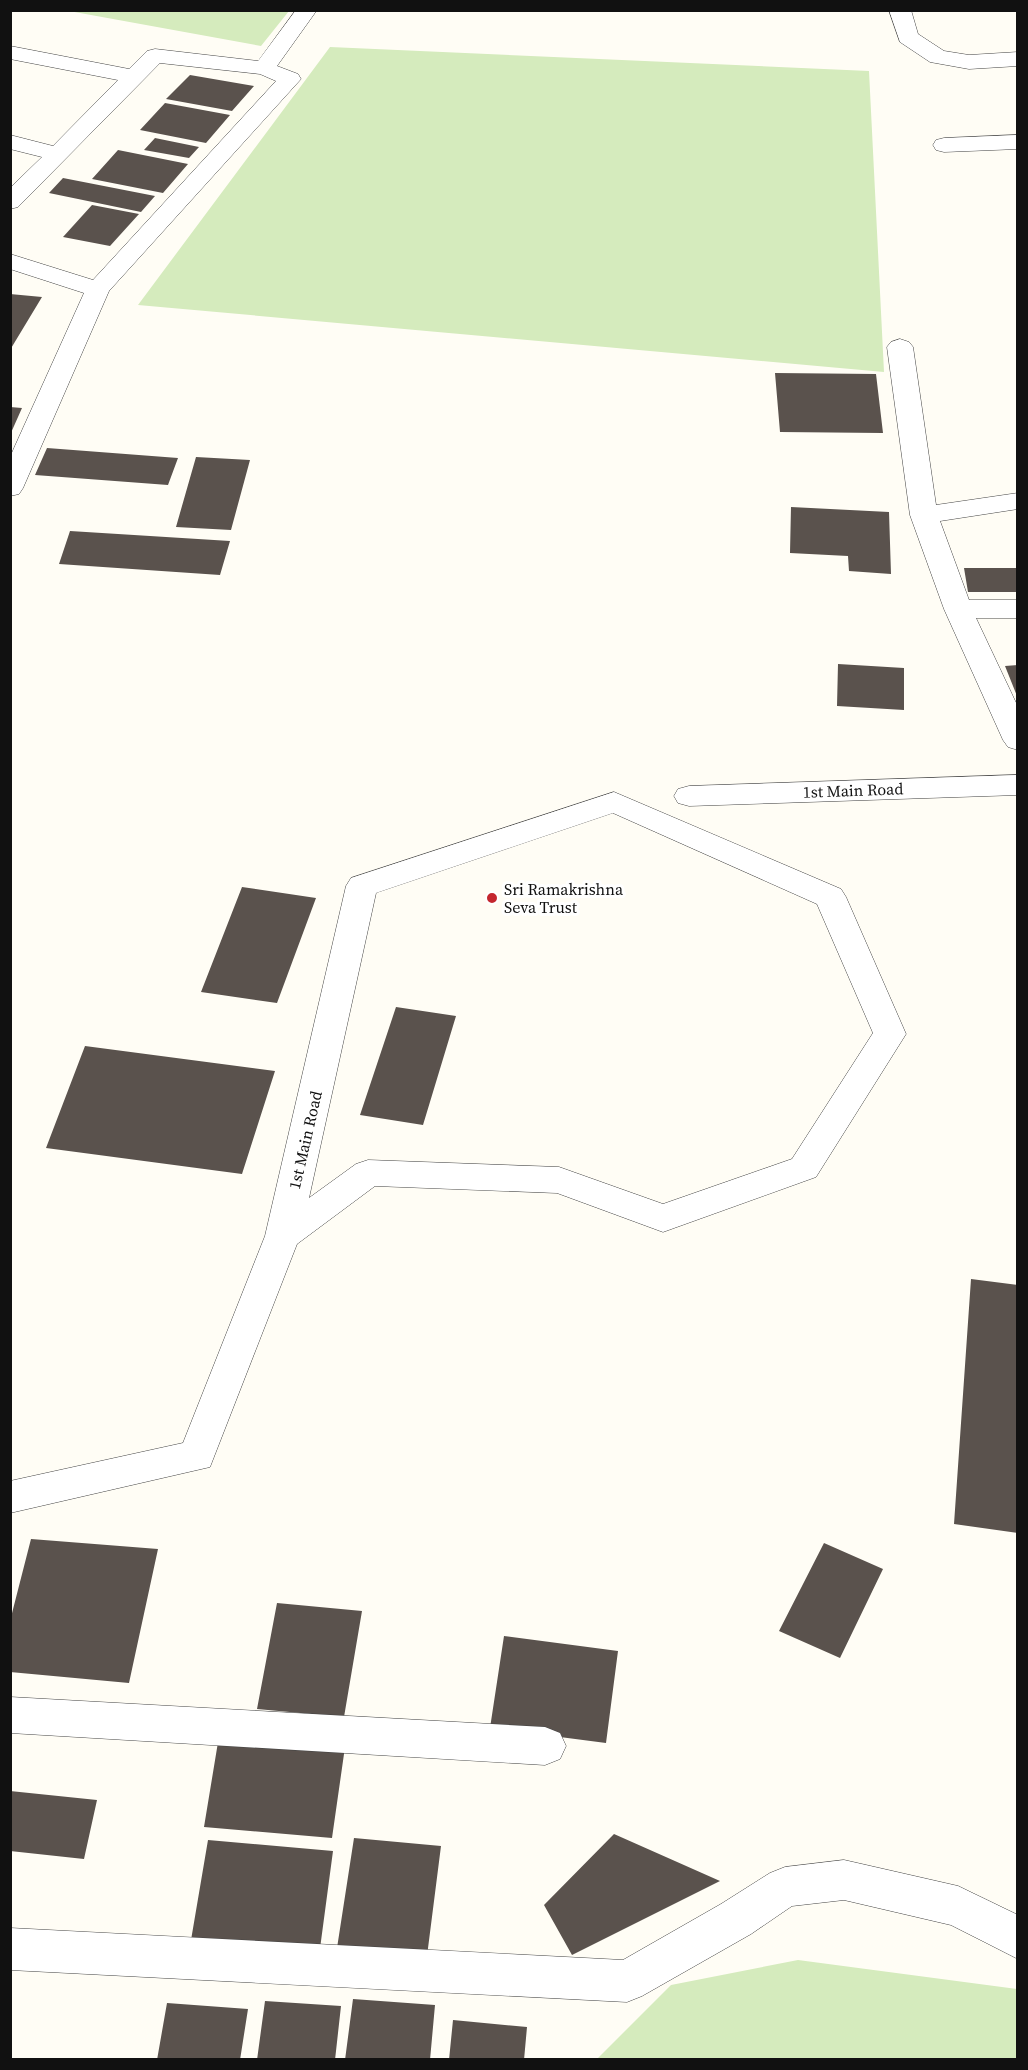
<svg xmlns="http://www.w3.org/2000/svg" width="1028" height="2070" font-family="'Source Serif 4',serif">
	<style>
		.green { fill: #d5ebbd }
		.building { fill: #5a524d }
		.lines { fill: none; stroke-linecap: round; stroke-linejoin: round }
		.minor-casing { stroke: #444; stroke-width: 1 }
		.minor { fill: #fff; fill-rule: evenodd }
		.poi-dot { fill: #c4262e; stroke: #fff; stroke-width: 2 }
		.labels { text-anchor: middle; stroke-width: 6; stroke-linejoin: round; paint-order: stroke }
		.street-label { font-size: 16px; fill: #111; stroke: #fff }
		.poi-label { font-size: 16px; fill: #111; stroke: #fff; text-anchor: start }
	</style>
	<rect width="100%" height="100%" fill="#fffdf5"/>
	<path class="green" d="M69 11 289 10V11L261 46Z
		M330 47 869 71 884 372 138 305Z
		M798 1960 1017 1989V2059H597L671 1985Z"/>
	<path class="building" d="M190 75 254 86 232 111 166 99Z
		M165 103 230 115 206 143 140 130Z
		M155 138 199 147 189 158 144 150Z
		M118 150 188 164 163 193 92 179Z
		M63 178 155 196 141 212 49 193Z
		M92 205 139 214 110 246 63 237Z
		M10 294 42 297 10 350Z
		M775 373 876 374 883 433 780 432Z
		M10 407 22 408 10 435Z
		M47 448 178 458 168 485 35 475Z
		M196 457 250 460 231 530 176 527Z
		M791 507 889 512 891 574 849 571 848 556 790 553Z
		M70 531 230 541 220 575 59 564Z
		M964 568H1018V592H968Z
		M838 664 904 668V710L837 706Z
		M1018 665V696H1017L1005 666Z
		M242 887 316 898 277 1003 201 992Z
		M396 1007 456 1016 423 1125 360 1115Z
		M85 1046 275 1071 242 1174 46 1148Z
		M971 1279 1018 1285V1533L954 1524Z
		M31 1539 158 1549 129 1683 10 1672V1621Z
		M824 1543 883 1569 840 1658 779 1631Z
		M277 1603 362 1611 344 1717 257 1709Z
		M504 1636 618 1651 606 1743 490 1728Z
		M220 1730 346 1740 332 1838 204 1827Z
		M10 1791 97 1800 84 1859 10 1851Z
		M614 1834 720 1881 572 1955 544 1905Z
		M354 1838 441 1846 427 1956 337 1948Z
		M208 1840 333 1851 319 1956 190 1946Z
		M353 1999 435 2005 430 2060H345Z
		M265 2001 341 2006 335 2060H257Z
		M167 2003 248 2009 240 2060H157Z
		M453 2020 527 2027 524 2060H449Z"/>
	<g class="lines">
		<g class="minor-casing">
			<path id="minor" d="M296 10H317L277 66 298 74 301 79 109 291 23 488 19 494 10 496V457L84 293 10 269V254L93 280 276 81 260 74 160 63 18 207 10 209V188L42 157 10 149V135L53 146 118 80 10 59V46L129 69 147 51 155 49 258 61Z
				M889 10H911L918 34 944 51 969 55 1018 52V66L969 69 930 62 900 42Z
				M1018 135V149L944 152 936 150 933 145 936 140 944 138Z
				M900 339 909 342 913 347 936 505 1018 493V509L940 521 969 600H1018V618H976L1018 707V750L1008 747 1003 740 944 609 910 515 887 347 891 342Z
				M1018 775V795L689 806 678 803 674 796 678 789 689 786Z
				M614 792 841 889 846 897 906 1034 816 1177 663 1232 557 1193 375 1186 297 1244 210 1467 10 1513V1481L183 1443 265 1236 346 886 351 878ZM613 813 817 904 873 1033 792 1159 663 1204 559 1167 368 1160 356 1164 309 1198 376 893Z
				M10 1697 545 1727 560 1733 566 1746 560 1759 545 1765 10 1733Z
				M844 1860 958 1886 1018 1915V1959L951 1925 844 1900 792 1906 751 1934 642 1996 627 2002 10 1970V1928L623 1960 721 1904 770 1873 785 1867Z"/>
		</g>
		<use href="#minor" class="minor"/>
	</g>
	<circle class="poi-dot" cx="492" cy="898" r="6"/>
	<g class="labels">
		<g class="street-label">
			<text transform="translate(853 790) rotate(-2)" y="6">1st Main Road</text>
			<text transform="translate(305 1140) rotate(-77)" y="6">1st Main Road</text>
		</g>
		<g class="poi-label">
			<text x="504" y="895">Sri Ramakrishna<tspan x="504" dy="18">Seva Trust</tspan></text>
		</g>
	</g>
	<rect width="1028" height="2070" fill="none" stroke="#111111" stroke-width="24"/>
</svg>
